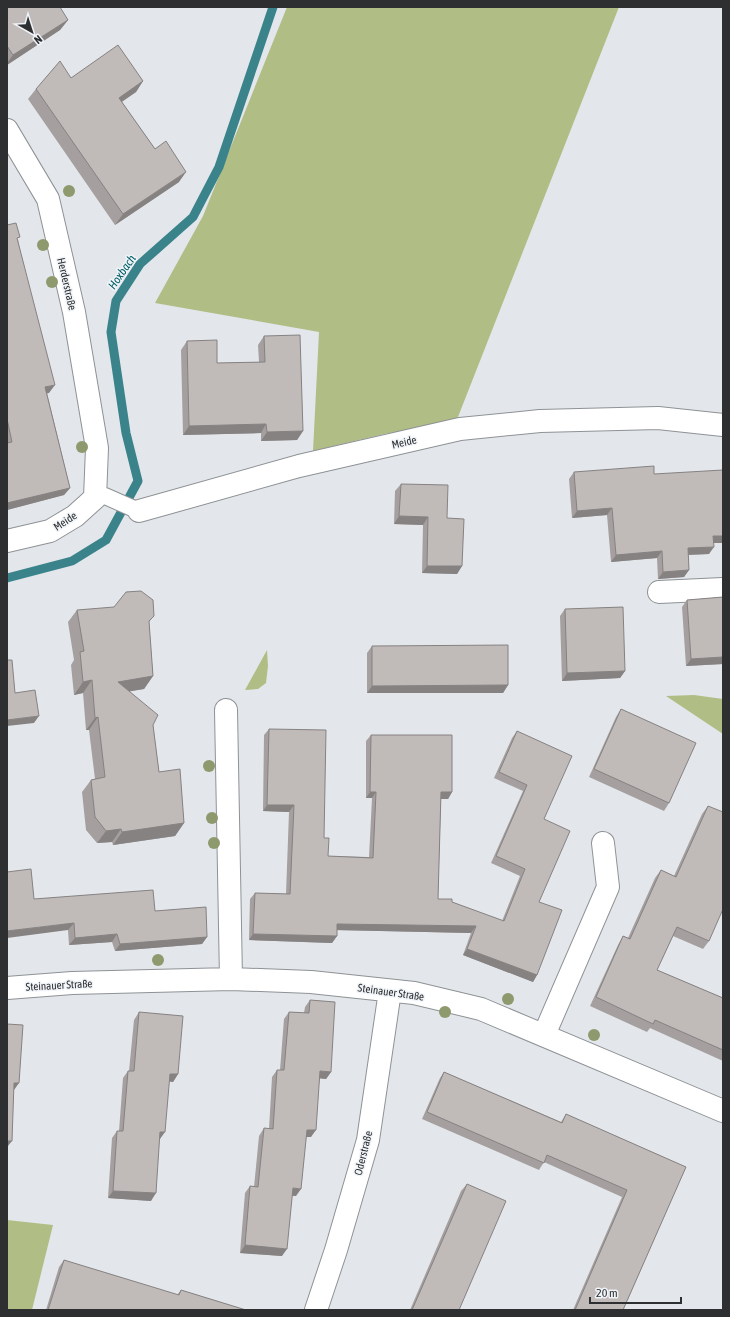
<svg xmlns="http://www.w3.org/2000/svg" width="730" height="1317" font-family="'Asap Condensed',sans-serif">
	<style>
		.green { fill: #b0be85 }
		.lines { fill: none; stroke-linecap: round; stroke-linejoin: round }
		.stream { stroke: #3b838b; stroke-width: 9 }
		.service-casing { stroke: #8e9295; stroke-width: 18 }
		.minor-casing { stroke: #8e9295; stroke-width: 24 }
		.service { stroke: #fff; stroke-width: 16 }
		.minor { stroke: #fff; stroke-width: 22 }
		.tree { fill: #8f996e }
		.wall { fill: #a5a09f }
		.shaded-wall { fill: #868282 }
		.building { fill: #c0bab9; stroke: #868282 }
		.labels { text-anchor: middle; stroke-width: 3; stroke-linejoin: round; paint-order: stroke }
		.street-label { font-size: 11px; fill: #2d2f31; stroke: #f0f4f8 }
		.water-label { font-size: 12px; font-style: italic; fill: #005d64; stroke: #f0f4f8 }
	</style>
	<rect width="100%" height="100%" fill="#e3e7eb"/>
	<path class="green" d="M287 7H619L456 422 384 434 313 451 319 332 155 303 203 216Z
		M267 650 268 666 266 683 258 689 245 690Z
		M694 695 723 699V734L666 696Z
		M7 1220 53 1225 32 1310H7Z"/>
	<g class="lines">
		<path class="stream" d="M7 578 72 561 106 540 138 481 126 433 111 332 116 301 140 264 193 217 219 167 273 7"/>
		<g class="service-casing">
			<path id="service" d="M95 498 105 496 139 511"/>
		</g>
		<g class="minor-casing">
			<path id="minor" d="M7 130 48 199 74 312 97 448 95 498 75 516 50 531 7 541
				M139 511 299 466 460 429 540 421 658 418 723 425
				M659 592 723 589
				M226 710 231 979
				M7 988 72 983 231 979 311 982 414 993 481 1009 723 1111
				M544 1035 608 887 603 843
				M316 1310 336 1250 368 1140 390 991"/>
		</g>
		<use href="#service" class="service"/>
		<use href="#minor" class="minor"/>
	</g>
	<g class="tree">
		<circle cx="69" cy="191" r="6"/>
		<circle cx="43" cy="245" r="6"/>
		<circle cx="52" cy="282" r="6"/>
		<circle cx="82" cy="447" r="6"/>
		<circle cx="209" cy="766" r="6"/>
		<circle cx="212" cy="818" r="6"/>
		<circle cx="214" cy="843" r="6"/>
		<circle cx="158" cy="960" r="6"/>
		<circle cx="508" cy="999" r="6"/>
		<circle cx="445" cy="1012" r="6"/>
		<circle cx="594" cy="1035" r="6"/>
	</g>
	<path class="wall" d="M7 7 68 20 60 30 7 65Z
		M71 78 143 81 136 92 122 102 155 149 179 182 115 225 28 99 36 89Z
		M7 225 18 240 49 393H47L70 488 64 495 7 510Z
		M264 336 303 431 297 440 261 441V433L183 435 181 350 187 341 217 363 259 362 258 345Z
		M574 472 654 474 713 543 709 554 688 555 689 570 684 577 658 579 657 558 611 562 607 515 572 518 569 479Z
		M401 484 447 518 462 566 457 574 422 573 423 525 394 524 395 491Z
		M723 597V664L686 666 682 607 687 600Z
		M565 609 625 671 620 678 562 681 560 616Z
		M77 610 154 616 149 622 153 676 144 689 129 691 153 725 159 772 184 823 175 836 113 845 112 842 97 843 86 830 82 792 91 780 95 779 89 730H86L83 693 74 695 71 665 74 660 68 622Z
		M372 646 508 685 503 693H367V653Z
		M621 709 669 803 664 811 589 777 616 717Z
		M269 729 324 838 328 856 369 857 372 798H366V741L371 735 452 792 448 799H441L438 899 452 902 502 921 520 876 491 863 523 791 494 778 512 738 517 731 544 819 539 902 537 975 533 982 463 955 471 933 337 930V936L332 943 249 940 250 899 255 893 286 894 289 812 263 811 264 735Z
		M708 806 709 941 703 949 673 936 657 970 723 998V1061L650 1028 647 1032 590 1006 618 945 623 936 628 938 655 878 661 870 674 876 702 814Z
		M34 899 155 911 207 937 202 944 115 951 112 942 69 945 68 930Z
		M310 1000 331 1072 326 1079 320 1078 311 1137H306L296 1196H292L282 1256 240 1253 245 1193 250 1186 254 1187 259 1136 264 1128 269 1129 272 1077 277 1070H280L284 1019 289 1012 304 1013 305 1007Z
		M139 1012 178 1074 173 1082 169 1081 160 1139H159L151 1201 108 1198 112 1138 117 1131H119L123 1078 128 1071H129L134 1020Z
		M444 1072 561 1122 566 1114 686 1167 623 1310H573L622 1197 544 1162 539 1170 422 1119 440 1078Z
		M467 1184 459 1310H410L461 1191Z
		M64 1260 177 1295 181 1290 246 1310H46L59 1267Z"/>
	<path class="shaded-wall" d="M68 20 60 30 7 65V63L13 55Z
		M143 81 136 92 112 108 119 98Z
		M186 172 179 182 115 225 123 214Z
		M55 385 49 393 40 395 45 387Z
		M266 424 261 433 183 435 189 426Z
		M303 431 297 440 261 441 267 432Z
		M70 488 64 495 7 510V503Z
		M612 508 607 515 572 518 577 511Z
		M399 516 428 517 423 525 394 524Z
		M713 536H723V543H708Z
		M714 547 709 554 683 555 688 548Z
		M662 551 657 558 611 562 616 555Z
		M427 566H462L457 574 422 573Z
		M689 570 684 577 658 579 663 572Z
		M723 657V664L686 666 691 659Z
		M625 671 620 678 562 681 567 673Z
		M153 676 144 689 109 695 118 682Z
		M92 680 83 693 74 695 83 682Z
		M508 685 503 693H367L372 686Z
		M39 716 34 723 7 726V720Z
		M98 717 89 730H86L95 718Z
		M370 792H376L372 798H366Z
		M441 792H452L448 799H436Z
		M267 805H294L289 812 263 811Z
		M184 823 175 836 113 845 122 832Z
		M121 829 112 842 97 843 106 831Z
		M74 923 68 930 7 938V931Z
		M337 924 476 926 471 933 333 930Z
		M117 934 112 942 69 945 75 938Z
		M253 934 337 936 332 943 249 940Z
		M207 937 202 944 115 951 120 944Z
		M467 949 537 975 533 982 463 955Z
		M320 1071 331 1072 326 1079 315 1078Z
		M170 1074H178L173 1082 165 1081Z
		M14 1083H19L14 1090Z
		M307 1130H316L311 1137H302Z
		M160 1132H165L160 1139H154Z
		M8 1141H12L7 1147Z
		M293 1188 301 1189 296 1196 288 1195Z
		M113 1191 156 1193 151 1201 108 1198Z
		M245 1245 287 1249 282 1256 240 1253Z"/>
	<path class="building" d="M7 7H60L68 20 13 55 7 46Z
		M118 45 143 81 119 98 155 149 166 141 186 172 123 214 36 89 60 61 71 78Z
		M16 223 20 237 17 238 55 385 45 387 70 488 7 503V443L12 442 7 419V225Z
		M300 335 303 431 267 432 266 424 189 426 187 341 217 340V363L265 362 264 336Z
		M654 466V474L723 470V536H713L714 547 688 548 689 570 663 572 662 551 616 555 612 508 577 511 574 472Z
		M401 484 448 485 447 518 464 519 462 566H427L428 517 399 516Z
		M141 591 153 600 154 616 149 621 153 676 118 682 158 715 153 725 159 772 180 769 184 823 122 832 121 829 106 831 95 817 91 780 105 777 98 717 95 718 92 680 83 682 80 652 84 651 77 610 114 607 126 592Z
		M723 597V657L691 659 687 600Z
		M623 607 625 671 567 673 565 609Z
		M508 645V685L372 686V646Z
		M7 660H12L15 693 35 690 39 716 7 720Z
		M621 709 696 743 669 803 594 769Z
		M269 729 326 730 324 838H329L328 856 373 858 376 792H370L371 735H452V792H441L438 899H452V902L504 921 525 869 496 856 527 785 499 772 517 731 572 756 544 819 570 831 539 902 562 910 537 975 467 949 476 926 337 924V936L253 934 255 893 290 894 294 805H267Z
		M708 806 723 812V909L709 941 677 927 657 970 723 998V1050L655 1020 653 1024 596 997 623 936 630 939 661 870 676 877Z
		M31 869 34 899 153 890 155 911 206 907 207 937 120 944 117 934 75 938 74 923 7 931V872Z
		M310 1000 335 1002 331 1072 320 1071 316 1130H307L301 1189 293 1188 287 1249 245 1245 250 1186 258 1187 264 1128 273 1129 277 1070H284L289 1012 309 1013Z
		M139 1012 183 1016 178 1074H170L165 1132H160L156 1193 113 1191 117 1131H123L128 1071H134Z
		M7 1024 23 1025 19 1083H14L12 1141H8L7 1154Z
		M444 1072 562 1123 566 1114 686 1167 623 1310H575L627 1190 547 1155 544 1163 427 1112Z
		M467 1184 506 1201 459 1310H412Z
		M64 1260 179 1295 181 1290 246 1310H48Z"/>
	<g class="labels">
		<g class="street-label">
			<text transform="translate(67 284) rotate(77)" y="4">Herderstraße</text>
			<text transform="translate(404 442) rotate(-13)" y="4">Meide</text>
			<text transform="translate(65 521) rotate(-33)" y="4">Meide</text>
			<text transform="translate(59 985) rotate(-3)" y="4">Steinauer Straße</text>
			<text transform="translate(391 992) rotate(8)" y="4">Steinauer Straße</text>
			<text transform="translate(363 1153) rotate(-76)" y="4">Oderstraße</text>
		</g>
		<g class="water-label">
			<text transform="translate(122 272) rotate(-55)" y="4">Hoxbach</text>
		</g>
	</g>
	<rect width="730" height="1317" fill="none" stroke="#2d2f31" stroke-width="16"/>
	<g transform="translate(32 32) rotate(141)" stroke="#f0f4f8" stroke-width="3" paint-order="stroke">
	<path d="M0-3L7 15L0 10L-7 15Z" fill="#2d2f31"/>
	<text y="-6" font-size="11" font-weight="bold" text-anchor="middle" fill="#2d2f31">N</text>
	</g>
	<path d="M590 1297v6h91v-6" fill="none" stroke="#2d2f31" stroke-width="2"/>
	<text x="596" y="1297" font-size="12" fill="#2d2f31" stroke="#f0f4f8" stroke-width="3" paint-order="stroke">20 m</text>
</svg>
